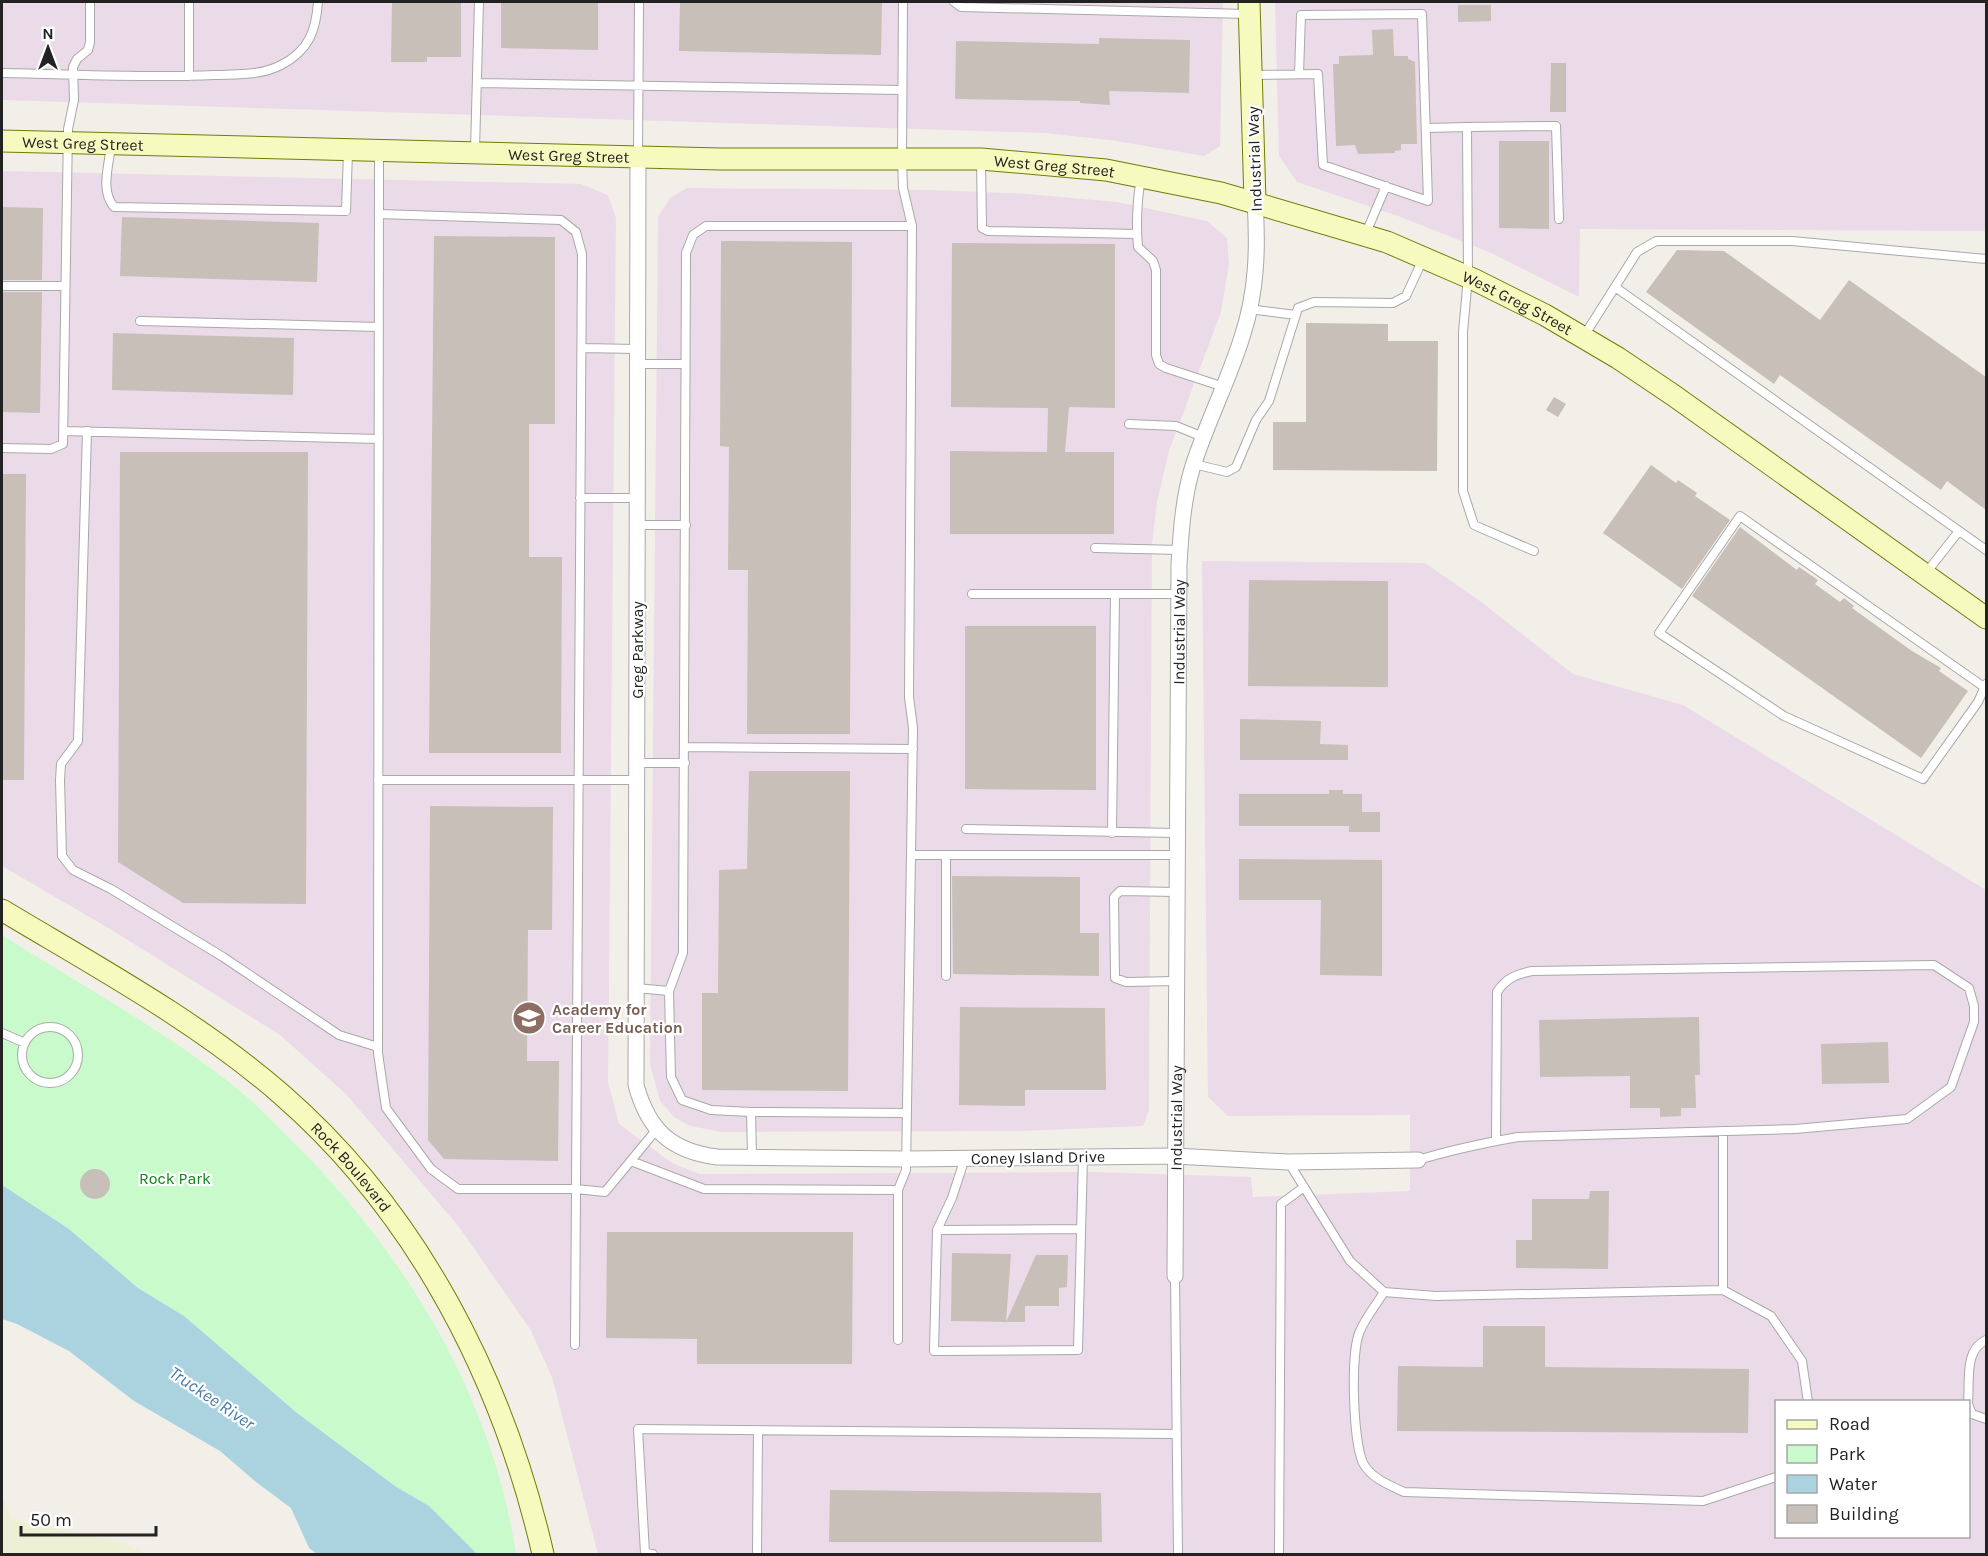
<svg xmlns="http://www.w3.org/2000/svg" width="1988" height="1556" font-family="Karla,sans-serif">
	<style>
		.industrial { fill: #ebdbe8; fill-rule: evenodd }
		.farmland { fill: #eef0d5 }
		.park { fill: #c8facc }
		.water { fill: #aad3df }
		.building { fill: #c7bfb8 }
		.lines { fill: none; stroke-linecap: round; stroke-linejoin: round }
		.lane-casing { stroke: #a9a9a9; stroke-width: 10 }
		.street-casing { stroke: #a9a9a9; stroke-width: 17 }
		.secondary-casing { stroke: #707d05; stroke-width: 23 }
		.lane { stroke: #fff; stroke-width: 8 }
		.street { stroke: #fff; stroke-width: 15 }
		.secondary { stroke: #f7fabf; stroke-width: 21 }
		.labels { text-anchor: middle; stroke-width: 4.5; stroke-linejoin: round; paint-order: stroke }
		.street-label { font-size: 16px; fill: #222; stroke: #fff }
		.education-label { font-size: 16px; font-weight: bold; fill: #785e54; stroke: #fff; text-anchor: start }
		.park-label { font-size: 16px; fill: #0c8416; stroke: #fff }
		.water-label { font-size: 18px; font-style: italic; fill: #4a7aab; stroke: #fff }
	</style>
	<rect width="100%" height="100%" fill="#f2efe9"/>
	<path class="industrial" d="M2 2H1223L1220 146 1204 156 1110 140 1044 133 2 100Z
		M1275 2H1986V231L1580 229 1579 297 1489 252 1398 216 1297 182 1279 156Z
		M2 171 581 184 608 195 616 218 608 1082 619 1124 672 1163 699 1174 1093 1172 1251 1177 1253 1197 1410 1191V1115L1228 1116 1208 1097 1202 561 1425 563 1480 601 1573 674 1683 705 1986 890V1554H598L552 1377 530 1329 459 1227 346 1094 280 1035 110 929 2 866ZM1776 1402H1968V1536H1776Z
		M687 188 932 190 1027 194 1117 202 1207 221 1227 238 1229 263 1221 312 1169 451 1157 502 1152 543 1149 1110 1143 1126 1022 1131 722 1132 690 1126 674 1117 660 1101 650 1064 658 217 670 198Z"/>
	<path class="farmland" d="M2 1495 13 1520 118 1541 146 1554H2Z"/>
	<path class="park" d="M2 935C79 984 162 1029 234 1086 254 1102 272 1121 290 1139 404 1251 492 1395 516 1554H477L429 1506 395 1486 297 1413 184 1316 138 1288 69 1229 2 1185Z"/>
	<path class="water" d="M2 1185 69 1229 138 1288 184 1316 297 1413 395 1486 429 1506 477 1554H317L309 1548 291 1508 256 1482 220 1451 134 1401 69 1351 17 1324 2 1319Z"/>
	<path class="building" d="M392 2H461V57H427V62H391Z
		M501 2H598V50L501 48Z
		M680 2H882L881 55 679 51Z
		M1458 5H1491V21L1458 22Z
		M1393 29 1394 56H1408V59L1415 62 1417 144H1401V150L1395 151V153L1358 154 1355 145 1336 146 1333 64H1339V56L1373 55 1372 30Z
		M1099 38 1190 40 1189 93 1109 91 1110 105 1080 103V101L955 99 956 41 1099 44Z
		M1551 63H1566V112H1550Z
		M1499 141H1549V229L1499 228Z
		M2 207 43 208 42 280H2Z
		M122 217 319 223 317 282 120 276Z
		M434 236 555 237V424H529V557H562L561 753H429Z
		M721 241 852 242 850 734H747L748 570H728L729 447 720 446Z
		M952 243 1115 244V408L1069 407 1065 452H1114V534H950V451L1047 452 1048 408 951 407Z
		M1677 250 1724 251 1820 320 1849 280 1986 377V510L1947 481 1941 490 1780 375 1774 384 1646 292Z
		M2 292H42L40 413 2 412Z
		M1306 323 1388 324V341H1438L1437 471 1273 470V422H1306Z
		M113 333 294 338 293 395 112 390Z
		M1554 397 1566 404 1558 417 1546 410Z
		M120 452H308L306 904 183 903 118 862Z
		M1651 465 1676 483 1678 480 1697 493 1695 496 1730 520 1682 589 1603 533Z
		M2 474H26L24 780H2Z
		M1740 527 1797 570 1799 567 1818 580 1815 584 1840 602 1844 598 1854 606 1852 608 1912 651 1941 668 1939 671 1968 691 1921 758 1692 596Z
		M1249 580 1388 581V687L1248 686Z
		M965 626H1096V790L965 789Z
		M1240 719 1321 721 1320 744 1348 745V760H1240Z
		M749 771H850L848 1091 702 1090V993H718L719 870 747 869Z
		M1329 790H1343V794H1362V812H1380V832H1349V826H1239V794H1329Z
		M430 806 553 807 552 930H528L527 1061H559L558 1161 444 1159 428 1140Z
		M1239 859 1382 860V976L1320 975 1321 900H1239Z
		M952 876 1080 877V933H1099V976L953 974Z
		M960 1007 1105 1008 1106 1090H1025V1106L959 1105Z
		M1699 1017 1700 1075H1695L1696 1108H1681V1116L1660 1117V1108H1630V1076L1540 1077 1539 1020Z
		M1888 1042 1889 1083 1822 1084 1821 1044Z
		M80 1184a15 15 0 1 1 30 0a15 15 0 1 1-30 0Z
		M1590 1191H1609L1608 1269 1516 1268V1240H1532V1199H1589Z
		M607 1232H853L852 1364H697V1339L606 1338Z
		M952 1253 1011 1254 1006 1322 1036 1255H1068L1067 1287 1059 1288V1306H1025V1322L951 1321Z
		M1483 1326H1545V1367L1749 1369 1748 1433 1397 1431 1398 1366 1483 1367Z
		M830 1490 1101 1493 1102 1542H829Z"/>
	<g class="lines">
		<g class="lane-casing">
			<path id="lane" d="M954 2 961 7 1247 14
				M2 73C72 74 143 78 214 75 237 74 260 76 281 65 309 51 316 30 318 2
				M1253 75 1318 74 1323 165 1428 201 1422 14 1301 15 1299 74
				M189 76V2
				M477 83 902 90
				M1427 128 1467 127
				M111 145C109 166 100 190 114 207L346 211 348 152
				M475 150 479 2
				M379 152 378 1053 386 1108 431 1169 458 1189H576L605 1192 657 1129
				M638 156 639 2
				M981 161 982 228 988 231 1137 234
				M1141 178C1137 201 1136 224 1138 247L1153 261 1156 270V355L1159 364 1166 368 1224 387
				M379 214 561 220 576 232 582 254 575 1345
				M1366 233 1386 186
				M2 286H65
				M1615 287 1986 550
				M1249 309 1296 315
				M140 321 379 327
				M1584 336 1637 252 1656 241H1792L1986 259
				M582 348 637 349
				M637 364H685
				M1129 424 1176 426 1203 437
				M64 431 379 439
				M87 431 78 741 61 764 60 780 62 856 73 870 111 889 223 957 339 1035 378 1047
				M2 448 51 449 63 444 68 129 74 100 73 67 77 59 88 50 90 42V2
				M1194 464 1227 472 1236 467 1256 420 1269 401 1298 308 1314 302 1393 303 1406 296 1423 259
				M580 498H637
				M637 525H686
				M1095 548 1180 550
				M1534 551 1474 525 1463 491V332L1468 277 1467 127 1556 126 1559 219
				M1926 573 1959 531
				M972 594H1178
				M1984 687 1740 516 1659 633 1784 716 1923 779 1978 702 1986 684
				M685 747 913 749
				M637 763H685
				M378 780H637
				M966 829 1177 833
				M1112 833 1115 594
				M911 855H1177
				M946 976V855
				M1176 981 1126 982 1115 978 1114 897 1120 891 1177 892
				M636 988 669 991
				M22 1055a28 28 0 1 1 56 0a28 28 0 1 1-56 0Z
				M2 1033 25 1043
				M751 1112 711 1110 682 1100 671 1077 669 991 683 953 686 253 693 235 706 226H912
				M752 1157 751 1112 907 1113
				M965 1158 952 1198 937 1230 934 1351 1078 1350 1083 1156
				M1418 1160C1451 1150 1484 1143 1518 1137L1795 1129 1907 1119 1951 1087 1974 1022V1006L1969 988 1934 965 1532 971C1517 974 1506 978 1497 992L1496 1140
				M631 1161 704 1189 898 1190 906 1170 913 728 909 697 912 226 903 188 902 159 903 2
				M1289 1163 1350 1261 1384 1292 1436 1296 1723 1290 1771 1316 1802 1361 1808 1402
				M937 1230 1081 1229
				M1175 1276 1178 1554
				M1723 1290V1131
				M1384 1292C1376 1305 1366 1317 1360 1331 1350 1352 1353 1441 1363 1463 1371 1478 1389 1485 1404 1492L1703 1501 1776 1477
				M898 1340V1190
				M1968 1402C1970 1381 1964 1350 1986 1340
				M1968 1404 1972 1414 1986 1419
				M653 1554 645 1553 638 1429 1177 1434
				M757 1554 758 1430
				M1279 1554 1281 1204 1304 1187"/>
		</g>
		<g class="street-casing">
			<g id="street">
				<path d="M638 156 636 1085C648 1129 670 1151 717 1157L907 1159 1175 1156 1288 1162 1418 1160"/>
				<path id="s1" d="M1175 1276 1179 564C1181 532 1183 500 1192 469 1206 424 1228 382 1242 337 1257 292 1258 248 1255 201"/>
			</g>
		</g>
		<g class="secondary-casing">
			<g id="secondary">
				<path d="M1249 2 1255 201"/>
				<path id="s2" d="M2 141 721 159H981L1106 170 1221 193 1387 242 1475 280 1545 315 1618 358 1673 395 1986 618"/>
				<path id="s3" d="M2 910C97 967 197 1021 281 1094 418 1213 503 1380 543 1554"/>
			</g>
		</g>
		<use href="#lane" class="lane"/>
		<use href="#street" class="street"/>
		<use href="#secondary" class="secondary"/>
	</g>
	<defs>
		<g id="school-disc" transform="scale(1.725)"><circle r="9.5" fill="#8d6e63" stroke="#fff"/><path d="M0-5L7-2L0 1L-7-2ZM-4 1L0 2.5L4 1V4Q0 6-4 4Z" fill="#fff"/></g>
	</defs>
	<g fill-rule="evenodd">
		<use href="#school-disc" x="529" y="1018"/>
	</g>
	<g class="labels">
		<g class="street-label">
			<text dy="6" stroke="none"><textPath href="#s2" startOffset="81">West Greg Street</textPath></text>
			<text dy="6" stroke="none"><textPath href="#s2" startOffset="567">West Greg Street</textPath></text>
			<text transform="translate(1254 159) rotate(-92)" y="6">Industrial Way</text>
			<text dy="6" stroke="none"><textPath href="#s2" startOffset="1053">West Greg Street</textPath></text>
			<text dy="6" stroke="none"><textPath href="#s2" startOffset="1539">West Greg Street</textPath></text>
			<text dy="6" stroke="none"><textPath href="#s1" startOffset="644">Industrial Way</textPath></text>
			<text transform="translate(637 650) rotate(-90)" y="6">Greg Parkway</text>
			<text dy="6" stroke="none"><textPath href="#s1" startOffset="158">Industrial Way</textPath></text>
			<text transform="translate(1038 1157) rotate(-1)" y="6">Coney Island Drive</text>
			<text dy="6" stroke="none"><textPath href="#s3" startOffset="436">Rock Boulevard</textPath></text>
		</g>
		<g class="education-label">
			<text x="552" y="1015">Academy for<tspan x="552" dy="18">Career Education</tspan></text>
		</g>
		<g class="park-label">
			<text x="175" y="1184">Rock Park</text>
		</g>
		<g class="water-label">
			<text transform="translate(212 1398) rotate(34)" y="6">Truckee River</text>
		</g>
	</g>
	<rect width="1988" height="1556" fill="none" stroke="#222222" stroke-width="6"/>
	<rect x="1775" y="1400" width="195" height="138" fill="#ffffff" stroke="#a7a7a7" stroke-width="1.5"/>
	<rect x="1787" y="1420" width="30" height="9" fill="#f7fabf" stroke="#a7a7a7" stroke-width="1.5"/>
	<text x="1829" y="1430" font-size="18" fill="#222222">Road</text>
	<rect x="1787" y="1445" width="30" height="18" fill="#c8facc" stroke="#a7a7a7" stroke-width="1.5"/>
	<text x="1829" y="1460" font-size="18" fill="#222222">Park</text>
	<rect x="1787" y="1475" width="30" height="18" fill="#aad3df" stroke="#a7a7a7" stroke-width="1.5"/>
	<text x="1829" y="1490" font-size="18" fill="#222222">Water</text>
	<rect x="1787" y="1505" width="30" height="18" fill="#c7bfb8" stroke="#a7a7a7" stroke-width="1.5"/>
	<text x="1829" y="1520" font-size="18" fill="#222222">Building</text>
	<g transform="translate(48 48)" stroke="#ffffff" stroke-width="4.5" paint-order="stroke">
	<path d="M0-4.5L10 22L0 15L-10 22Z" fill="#222222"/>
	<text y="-9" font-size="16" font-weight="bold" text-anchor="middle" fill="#222222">N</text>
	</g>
	<path d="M21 1526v9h135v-9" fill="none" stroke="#222222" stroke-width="3"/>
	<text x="30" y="1526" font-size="18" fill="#222222" stroke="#ffffff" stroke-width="4.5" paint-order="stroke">50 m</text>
</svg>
